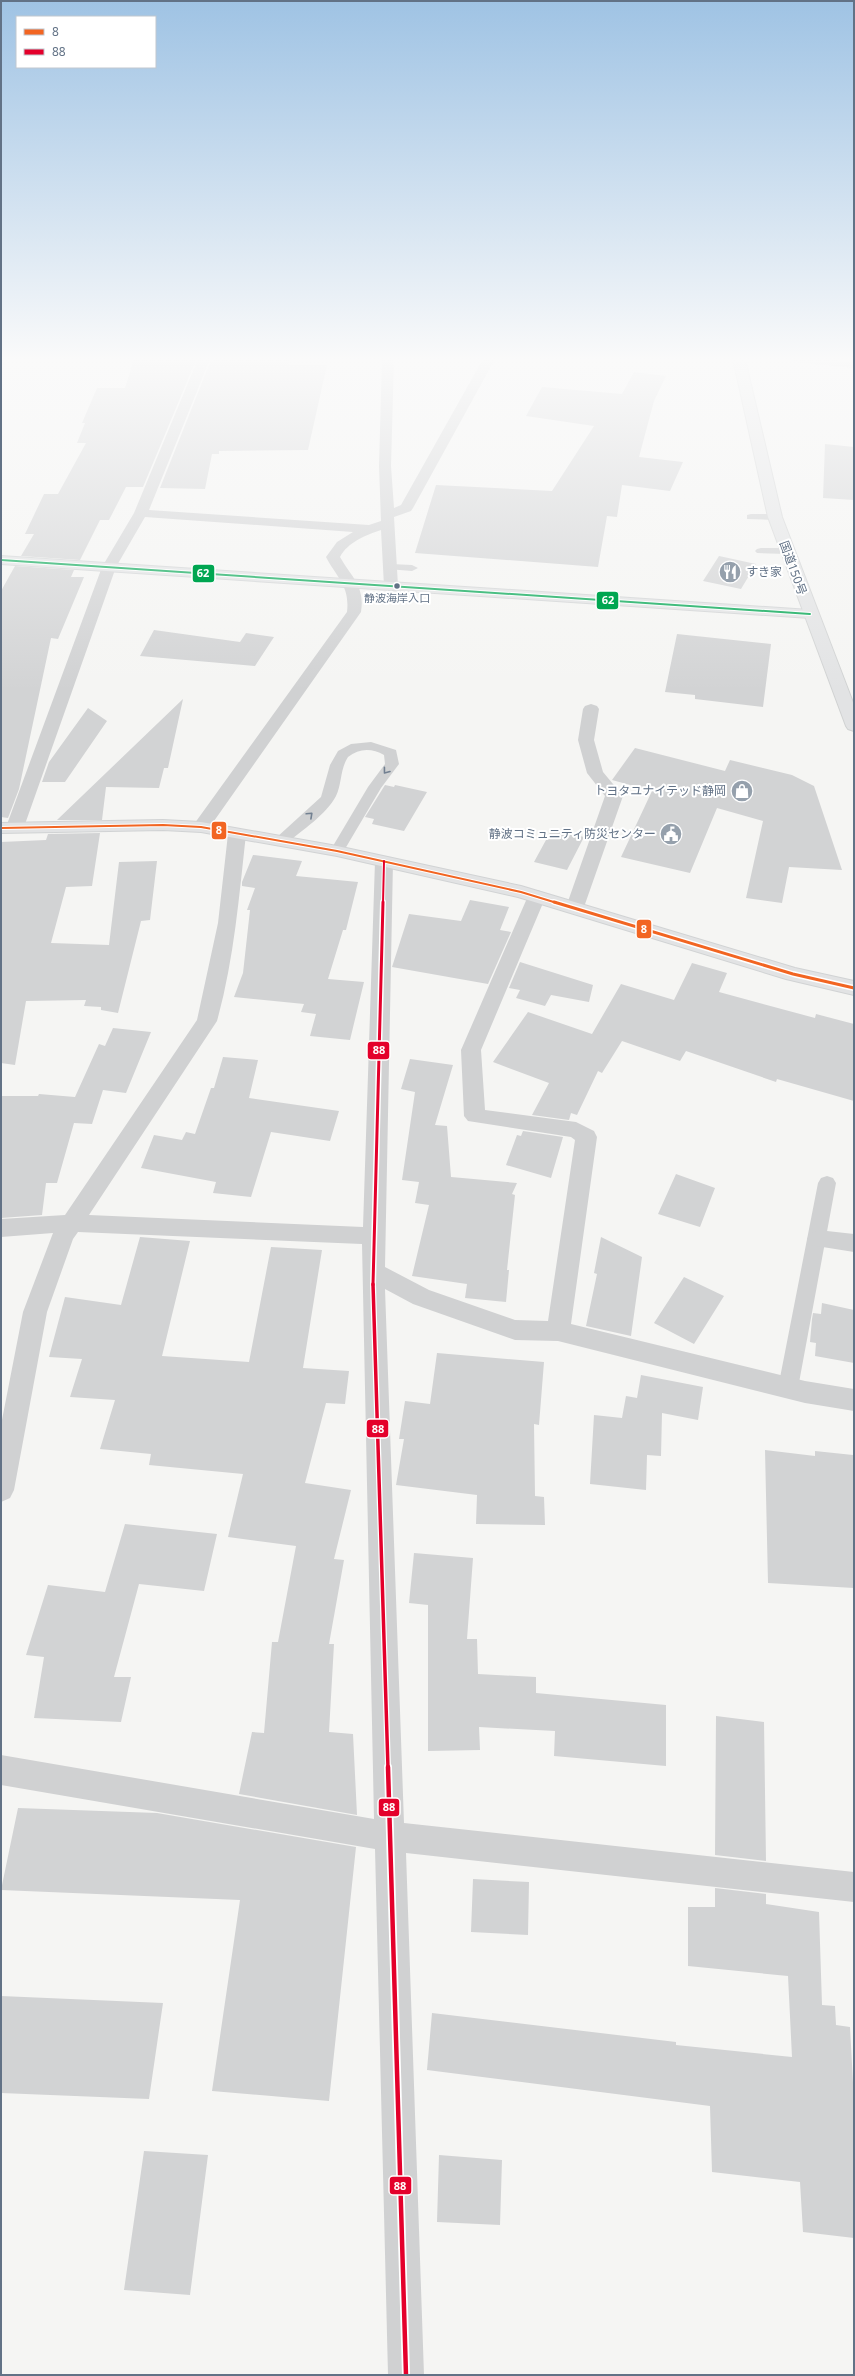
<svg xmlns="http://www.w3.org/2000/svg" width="855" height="2376" font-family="'Noto Sans','Noto Sans JP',sans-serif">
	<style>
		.building { fill: #d2d3d4 }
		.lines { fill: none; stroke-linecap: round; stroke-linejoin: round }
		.secondary-casing { stroke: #d1d3d4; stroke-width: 2 }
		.highway-casing { stroke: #d0d2d2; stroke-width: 2 }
		.lane { fill: #d0d1d2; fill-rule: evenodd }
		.street { fill: #d0d1d2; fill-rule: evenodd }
		.secondary { fill: #e2e3e4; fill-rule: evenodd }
		.highway { fill: #e2e3e4; fill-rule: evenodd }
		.bus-1-far1-casing { stroke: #fff; stroke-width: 4 }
		.bus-1-casing { stroke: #fff; stroke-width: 6 }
		.bus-2-far3-casing { stroke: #fff; stroke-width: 4 }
		.bus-2-far2-casing { stroke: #fff; stroke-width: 6 }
		.bus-2-far1-casing { stroke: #fff; stroke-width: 6 }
		.bus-2-casing { stroke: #fff; stroke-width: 8 }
		.bus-3-casing { stroke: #fff; stroke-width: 4 }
		.bus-1-far1 { stroke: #f26522; stroke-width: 2 }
		.bus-1 { stroke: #f26522; stroke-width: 3 }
		.bus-2-far3 { stroke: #e4002b; stroke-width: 2 }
		.bus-2-far2 { stroke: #e4002b; stroke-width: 3 }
		.bus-2-far1 { stroke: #e4002b; stroke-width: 3.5 }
		.bus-2 { stroke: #e4002b; stroke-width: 4.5 }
		.bus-3 { stroke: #00a651; stroke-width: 2 }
		.oneway { stroke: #728091 }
		.bus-dot { fill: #627286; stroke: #fff; stroke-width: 1.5 }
		.labels { text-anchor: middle; stroke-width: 4; stroke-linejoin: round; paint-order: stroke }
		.far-bus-label { font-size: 11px; fill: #627286; stroke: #fff }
		.far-street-label { font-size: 12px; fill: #627286; stroke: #fff }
		.far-poi-label { font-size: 12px; fill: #627286; stroke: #fff; text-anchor: end }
		.line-badge { stroke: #fff; stroke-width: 1.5 }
		.badge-label { font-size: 11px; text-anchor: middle; font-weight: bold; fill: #fff }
	</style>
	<rect width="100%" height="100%" fill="#f5f5f3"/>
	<path class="building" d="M134 359 196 360 143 487H126L109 520H100L80 560 21 556 34 534H25L44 494H58L86 443H77L85 423H82L97 388H125Z
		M211 360H289V365H327L308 450 219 451V454H212L205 489 160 488Z
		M634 372 666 376 654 401 639 457 683 462 670 491 622 485 617 517 607 516 598 567 415 553 436 485 552 491 594 426 526 416 542 387 622 394Z
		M825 444 854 447V500L823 498Z
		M719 556 756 564 741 589 703 581Z
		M15 566 74 570 71 577H84L58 639 51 638 19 789 8 818 1 817V591Z
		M154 630 240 642 246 633 274 637 255 666 140 656Z
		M677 634 771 644 763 707 695 699V695L665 692Z
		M183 699 168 768H164L159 788 106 787 102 820H57Z
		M88 708 107 721 65 782H42L49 762Z
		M635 748 725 771 730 760 792 775 814 786 842 870 789 867 782 903 746 898 763 821 717 808 690 873 621 857 652 791 612 780Z
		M385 785 394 787 395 785 427 792 404 831 372 824 374 819 365 817Z
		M552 829 584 837 567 870 534 862Z
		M100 833 92 886 66 887 51 943 109 945 119 862 157 861 150 920 141 921 118 1013 101 1010V1007L84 1006 86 1000 26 1001 15 1065 1 1063V842L46 840 48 834Z
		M253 855 302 861 296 876 358 882 346 930H343L328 979 364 982 350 1040 310 1036 316 1014 301 1012 304 1004 234 997 243 973 250 910H247L255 888 242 886V882Z
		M470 900 509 907 500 930 511 932 488 984 392 967 409 914 461 921Z
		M520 962 593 985 589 1002 551 995 545 1006 516 998 520 990 509 988Z
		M692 963 727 973 719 992 815 1018 816 1014 854 1024V1101L777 1079 776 1082 686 1051 680 1061 622 1041 602 1073 598 1071 577 1115 571 1113 569 1120 532 1115 549 1083 493 1062 528 1012 592 1034 621 984 674 1000Z
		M113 1028 151 1032 126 1093 103 1090 92 1124 74 1123 57 1183H46L42 1215 1 1218V1096H38L39 1094 75 1097 99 1044 105 1046Z
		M223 1057 258 1060 249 1098 339 1111 330 1141 271 1132 251 1197 213 1193 216 1182 141 1168 154 1135 182 1140 186 1132 195 1134 211 1088H214Z
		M410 1059 453 1065 435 1125 447 1126 451 1177 517 1183 512 1194 515 1195 507 1270H509L506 1302 465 1298 467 1284 412 1276 429 1205 415 1203 419 1182 402 1180 415 1092 401 1089Z
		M523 1131 563 1137 551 1178 506 1165 517 1135 521 1136Z
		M676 1174 715 1188 700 1227 658 1214Z
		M140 1237 190 1241 162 1356 249 1362 271 1247 322 1250 303 1368 349 1371 345 1404 326 1403 305 1483 351 1490 334 1559 344 1560 329 1644H334L329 1732 353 1734 357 1815 239 1794 252 1732 264 1733 272 1642H278L296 1546 228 1537 243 1474 149 1465 151 1454 100 1449 115 1400 70 1397 82 1359 49 1357 65 1297 121 1305Z
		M601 1237 642 1257 631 1336 586 1326 597 1274 594 1273Z
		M684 1277 724 1296 694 1344 654 1323Z
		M822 1303 854 1310V1363L815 1356 816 1343 810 1342 812 1319 813 1313 821 1314Z
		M437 1353 544 1362 539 1425 534 1424 535 1496 544 1497 545 1525 476 1524 477 1495 396 1485 404 1439H399L405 1401 430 1404Z
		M641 1375 703 1387 698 1420 662 1413 661 1456 647 1455 646 1490 590 1484 594 1415 622 1418 626 1396 637 1398Z
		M765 1450 815 1456V1451L853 1455 854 1588 768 1583Z
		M125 1524 217 1534 204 1591 139 1584 114 1677H131L121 1722 34 1718 44 1657 26 1655 48 1585 105 1592Z
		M414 1553 473 1558 467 1639H477L478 1674 536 1677V1693L666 1705V1766L554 1756 555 1731 479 1727 480 1750 428 1751V1605L409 1603Z
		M716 1716 764 1722 766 1861 715 1855Z
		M18 1808 157 1813 356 1847 329 2101 212 2091 240 1900 1 1890Z
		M473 1879 529 1882 528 1935 471 1932Z
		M715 1888 766 1894V1904L819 1912 822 2005 835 2006 836 2025 850 2027 854 2101V2238L803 2232 800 2182 712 2172 710 2106 427 2070 432 2013 676 2042V2045L792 2057 788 1976 688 1966V1907H715Z
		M1 1996 163 2003 149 2099 1 2093Z
		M144 2151 208 2155 190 2295 124 2290Z
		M439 2155 502 2160 500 2225 437 2222Z"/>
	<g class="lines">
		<g class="secondary-casing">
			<path id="secondary" d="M1 556 810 610 817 614 810 618 1 564Z
				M163 820 201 822 337 846 521 886 795 968 854 981V995L786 979 518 897 337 856 201 832 163 830 1 833V823Z"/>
		</g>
		<g class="highway-casing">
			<path id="highway" d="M733 359H745L782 517 854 705V731L848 729 846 726 768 517Z"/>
		</g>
		<path class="lane" d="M751 514H775L781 517 775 520 747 519V515Z
			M761 548H786L792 551 786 554 757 553 755 551 757 549Z
			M391 564 412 565 418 568 412 571 387 569 385 567 387 565Z
			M371 742 396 750 399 764 381 788 342 854 337 855 330 851 368 787 385 764 384 755C372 748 359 748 348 757 340 769 342 784 336 796 326 815 302 830 286 844H276L274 841 276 838 321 797 330 765 338 751 351 744Z
			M827 1176 833 1178 836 1183 798 1388 795 1394 788 1397 781 1394 778 1388 818 1183 821 1178Z"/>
		<path class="street" d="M1 359H9L5 364 1 365Z
			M198 359H210L149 510 369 525 381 521 379 466 382 359H394L391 466 394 508 401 505 483 359H495L413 508 411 511 394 517 398 586 391 590 384 586 381 530C366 535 348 542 340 557 352 578 365 586 361 612L207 831H195L192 827 347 612C350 586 337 578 326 557L337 542 353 532 145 517 116 567 24 827 21 831H9L6 827 102 567 134 513Z
			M789 359H827L854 362V368L795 362Z
			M591 704 597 706 599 709 594 740 603 772 623 796 584 907 582 911 575 913 568 911 566 907 605 796 587 773 578 740 583 709 585 706Z
			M237 829 243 830 246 834C239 897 234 960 217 1021L89 1215 363 1227 375 861 378 857H390L393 861 385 1267 429 1290 515 1320 548 1321 575 1140 571 1137 468 1121 464 1116 461 1050 528 896 531 892 537 890 543 892 546 896 481 1050 485 1110 576 1122 594 1131 597 1137 571 1324 805 1381 854 1389V1411L805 1403 558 1341 515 1340 413 1304 385 1289 404 1823 854 1872V1902L406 1853 424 2375H388L375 1849 1 1785V1755L374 1819 362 1244 78 1232 73 1239 47 1312 14 1490 10 1498 1 1502V1425L23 1312 53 1233 1 1237V1219L65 1215 197 1020 218 923 228 834 231 830Z
			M818 1230 854 1234V1252L810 1245 807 1239 810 1233Z"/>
		<use href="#secondary" class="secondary"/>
		<use href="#highway" class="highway"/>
		<g class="bus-1-far1-casing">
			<path id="bus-1-far1" d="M1 828 163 825 201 827 337 851 521 892 557 903"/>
		</g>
		<g class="bus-1-casing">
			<path id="bus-1" d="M554 902 793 974 854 988"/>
		</g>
		<g class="bus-2-far3-casing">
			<path id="bus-2-far3" d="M383 903 384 861"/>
		</g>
		<g class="bus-2-far2-casing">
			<path id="bus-2-far2" d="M373 1285 383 902"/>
		</g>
		<g class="bus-2-far1-casing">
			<path id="bus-2-far1" d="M373 1284 388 1768"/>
		</g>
		<g class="bus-2-casing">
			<path id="bus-2" d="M388 1767 406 2375"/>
		</g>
		<g class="bus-3-casing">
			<path id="bus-3" d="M1 560 810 614"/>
		</g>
		<use href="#bus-1-far1" class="bus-1-far1"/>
		<use href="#bus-1" class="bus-1"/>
		<use href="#bus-2-far3" class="bus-2-far3"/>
		<use href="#bus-2-far2" class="bus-2-far2"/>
		<use href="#bus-2-far1" class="bus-2-far1"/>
		<use href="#bus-2" class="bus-2"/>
		<use href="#bus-3" class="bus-3"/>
	</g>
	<defs><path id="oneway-chevron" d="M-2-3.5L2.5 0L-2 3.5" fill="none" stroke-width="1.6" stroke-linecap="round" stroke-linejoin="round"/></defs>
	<g class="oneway">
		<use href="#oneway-chevron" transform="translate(386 771) rotate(127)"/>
		<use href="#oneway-chevron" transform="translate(310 815) rotate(-43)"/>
	</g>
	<linearGradient id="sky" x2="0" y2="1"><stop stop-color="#9fc3e4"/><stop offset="0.52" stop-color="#fafafa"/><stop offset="1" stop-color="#fafafa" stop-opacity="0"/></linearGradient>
	<rect width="855" height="691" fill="url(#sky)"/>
	<defs>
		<g id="restaurant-disc" transform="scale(1.15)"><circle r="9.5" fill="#95a0ac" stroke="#fff"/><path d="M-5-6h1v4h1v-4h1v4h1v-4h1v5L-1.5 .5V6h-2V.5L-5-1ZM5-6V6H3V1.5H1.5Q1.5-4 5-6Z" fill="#fff"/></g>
		<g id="shop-disc" transform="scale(1.15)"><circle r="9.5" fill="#95a0ac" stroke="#fff"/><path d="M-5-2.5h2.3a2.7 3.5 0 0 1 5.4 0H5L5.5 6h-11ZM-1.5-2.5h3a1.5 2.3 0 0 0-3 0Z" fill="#fff"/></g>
		<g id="civic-disc" transform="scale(1.15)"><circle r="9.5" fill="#95a0ac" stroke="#fff"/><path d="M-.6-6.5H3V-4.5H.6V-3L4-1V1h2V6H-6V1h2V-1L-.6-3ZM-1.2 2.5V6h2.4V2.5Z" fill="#fff"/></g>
	</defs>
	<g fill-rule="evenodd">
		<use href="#restaurant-disc" x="730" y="572"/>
		<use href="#shop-disc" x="742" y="791"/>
		<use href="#civic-disc" x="671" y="834"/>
	</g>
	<circle class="bus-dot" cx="397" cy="586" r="3.5"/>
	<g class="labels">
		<g class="far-bus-label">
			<text x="397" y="602">静波海岸入口</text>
		</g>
		<g class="far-street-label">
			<text transform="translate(793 568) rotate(70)" y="4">国道150号</text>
		</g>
		<g class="far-poi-label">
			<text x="746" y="576" text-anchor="start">すき家</text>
			<text x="726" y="795">トヨタユナイテッド静岡</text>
			<text x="656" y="838">静波コミュニティ防災センター</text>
		</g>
	</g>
	<g class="line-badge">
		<rect x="192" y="564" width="23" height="19" rx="4" fill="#00a651"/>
		<rect x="596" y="591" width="23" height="19" rx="4" fill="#00a651"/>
		<rect x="211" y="821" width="16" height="19" rx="4" fill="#f26522"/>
		<rect x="636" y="919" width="16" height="20" rx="4" fill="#f26522"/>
		<rect x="367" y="1041" width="23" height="19" rx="4" fill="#e4002b"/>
		<rect x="366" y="1419" width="23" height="19" rx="4" fill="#e4002b"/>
		<rect x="378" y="1798" width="22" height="19" rx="4" fill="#e4002b"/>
		<rect x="389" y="2176" width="23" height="19" rx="4" fill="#e4002b"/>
	</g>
	<g class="badge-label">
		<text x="203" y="577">62</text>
		<text x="608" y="604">62</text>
		<text x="219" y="834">8</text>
		<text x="644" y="933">8</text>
		<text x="379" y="1054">88</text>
		<text x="378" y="1433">88</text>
		<text x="389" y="1811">88</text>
		<text x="400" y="2190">88</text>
	</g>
	<rect width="855" height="2376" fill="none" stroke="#627286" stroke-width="4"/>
	<rect x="16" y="16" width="140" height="52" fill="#ffffff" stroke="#c0c7cf"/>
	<rect x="24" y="29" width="20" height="6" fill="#f26522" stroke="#c0c7cf"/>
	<text x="52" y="36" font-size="12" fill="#627286">8</text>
	<rect x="24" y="49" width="20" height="6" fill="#e4002b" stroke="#c0c7cf"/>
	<text x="52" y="56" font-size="12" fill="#627286">88</text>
</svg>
